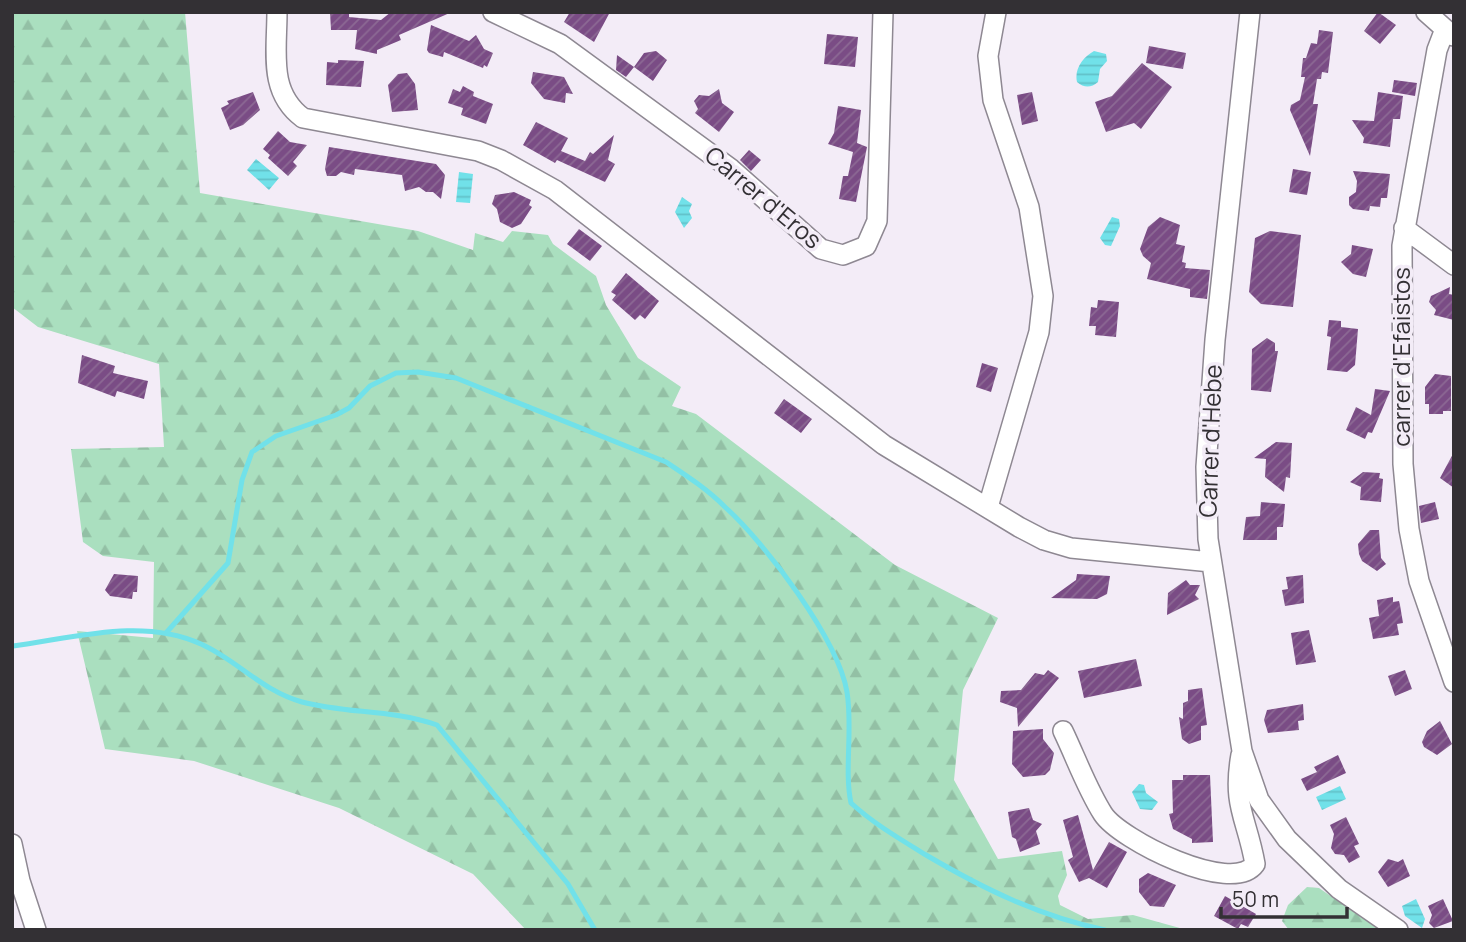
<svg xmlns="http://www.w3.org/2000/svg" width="1466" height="942" font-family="Manrope,sans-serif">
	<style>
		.forest { fill: url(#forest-firs) }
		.water { fill: url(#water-rules) }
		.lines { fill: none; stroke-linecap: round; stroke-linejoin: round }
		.stream { stroke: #71e1e9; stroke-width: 5 }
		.building { fill: url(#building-hatch) }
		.minor-casing { stroke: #8e8892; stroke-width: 22 }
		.minor { stroke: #fff; stroke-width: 19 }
		.labels { text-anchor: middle; stroke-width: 7; stroke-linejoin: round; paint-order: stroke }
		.street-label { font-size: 24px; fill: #333034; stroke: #f3ecf7 }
	</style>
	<defs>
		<pattern id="forest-firs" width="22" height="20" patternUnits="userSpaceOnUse" patternTransform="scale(1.75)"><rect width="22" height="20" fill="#aadfbf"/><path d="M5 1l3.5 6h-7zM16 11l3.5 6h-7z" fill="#93c0a5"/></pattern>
		<pattern id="water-rules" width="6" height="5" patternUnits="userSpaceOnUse" patternTransform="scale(1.75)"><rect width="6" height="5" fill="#71e1e9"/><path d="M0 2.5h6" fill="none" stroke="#62c1c8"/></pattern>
		<pattern id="building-hatch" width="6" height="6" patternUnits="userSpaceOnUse" patternTransform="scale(1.75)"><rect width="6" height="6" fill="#7a4c85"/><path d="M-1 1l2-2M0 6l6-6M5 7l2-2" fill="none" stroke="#8c6994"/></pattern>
	</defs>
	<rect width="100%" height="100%" fill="#f3ecf7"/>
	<path class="forest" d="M12 12H185L200 193 418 231 473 250 475 233 503 242 512 231 548 235 553 244 596 276 606 305 638 358 681 387 672 406 696 414 895 565 998 618 963 690 954 780 998 859 1062 851 1067 875 1058 896 1060 905 1088 919 1133 915 1187 930H526L473 874 339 808 194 761 105 749 77 631 153 638 154 562 103 556 83 542 71 449 164 447 159 364 38 327 12 307Z
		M1307 887 1319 888 1380 930H1289L1282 921 1288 905Z"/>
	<path class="water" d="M1094 51 1106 54 1107 61 1100 69 1098 82C1091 88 1084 88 1077 82 1074 69 1083 57 1094 51Z
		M256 159 279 178 269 190 247 170Z
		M459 172 473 174 470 203 456 202Z
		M682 197 692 204 689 211 692 218 684 228 675 212Z
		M1112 217 1119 219 1120 226 1111 246 1105 245 1100 238Z
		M1139 784 1144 785 1146 793 1158 802 1152 810 1140 809 1132 792Z
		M1340 786 1346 799 1322 810 1316 797Z
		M1416 899 1425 919 1422 928 1405 916 1402 906Z"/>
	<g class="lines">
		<path class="stream" d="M166 633 228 563 242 480 252 452 276 436 336 415 349 408 370 386 396 373 418 372 456 378 666 462C687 476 707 489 725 507 765 543 838 639 847 692 853 728 844 771 851 803 874 824 900 839 926 855 984 889 1039 916 1105 930
			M13 646C74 638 142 617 201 644 237 660 262 691 302 702 347 714 391 709 437 725L568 884 595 930"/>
	</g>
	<path class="building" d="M330 12H349V17L381 20 391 12H452L399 35 401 40 377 50V54L355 49 357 30H331Z
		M570 12H610L594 42 564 22Z
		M1378 12 1396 25 1380 44 1364 31Z
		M431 25 469 41 476 35 484 49 493 53 487 67 484 65 483 68 444 52 443 57 429 53 427 50Z
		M1319 30 1333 32 1328 73 1322 72 1321 79H1317L1313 104H1318L1310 156 1290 110 1291 105 1300 100 1305 77H1301L1303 58H1306L1311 43 1317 44Z
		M827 34 858 37 855 67 824 64Z
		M1149 46 1186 53 1183 69 1146 63Z
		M656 51 667 60 653 81 634 67 644 53Z
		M617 55 634 67 626 77 616 70Z
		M338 60 364 61 361 87 326 85 327 62 338 63Z
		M1142 63 1172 87 1141 129 1134 123 1106 132 1095 102 1112 96Z
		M533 72 564 77 573 94 566 93 565 103 544 99 531 83Z
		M407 73 415 84 418 110 392 112 388 85 398 74Z
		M1394 80 1417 83 1415 96 1392 92Z
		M463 86 474 92 473 96 493 104 486 124 461 115 463 108 448 103 453 89 460 92Z
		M719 89 722 103 734 112 719 132 695 113 698 109 694 101 699 95 709 96Z
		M253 92 260 110 243 125 230 130 221 108 229 104 227 101Z
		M1032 92 1038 121 1022 125 1017 95Z
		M1378 92 1403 96 1400 119H1393L1390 147 1363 143 1364 138 1352 120 1374 121Z
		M838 106 861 110 857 143 867 147 856 202 839 199 843 176H848L853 152 828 144 834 133Z
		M536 122 568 138 561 151 585 161 590 152 593 154 614 135 608 160 615 164 605 182 557 160 555 163 523 145Z
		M278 131 290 142 307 145 293 162 297 166 288 176 268 158 270 155 263 149Z
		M329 147 436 164 445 175 441 199 433 192H426L419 187 405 191 402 175 355 169 354 175 341 172 336 176H327L325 169Z
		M749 150 761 160 751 171 740 160Z
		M1293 169 1311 172 1307 195 1289 192Z
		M1353 171 1390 174 1387 198H1381L1380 207 1370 206 1369 211 1353 209 1349 205V197L1356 192 1357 181Z
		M514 192 531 200 529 205 532 207 521 224 512 228 500 222 497 209 492 204 495 195Z
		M1160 217 1180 225 1176 244 1185 246 1182 262 1186 263 1185 268 1210 270 1207 299 1190 297V289L1147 279 1151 263 1143 256 1140 249 1148 227Z
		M579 229 602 246 590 261 567 244Z
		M1270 231 1301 235 1293 307 1261 304 1249 292 1255 238Z
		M1352 245 1373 249 1366 277 1353 274 1341 262 1351 254Z
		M626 273 659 301 645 319 640 315 635 320 612 300 616 295 611 292Z
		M1450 287 1449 294 1454 295V320L1434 315 1436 310 1429 302 1431 296Z
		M1098 300 1119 302 1116 337 1095 335 1096 326H1089L1091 307 1097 308Z
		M1329 320 1341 321V327L1358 329 1355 365 1347 372 1327 370 1331 337 1327 336Z
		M1267 338 1275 343V351H1278L1271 392 1251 390 1252 349Z
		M82 355 115 366 113 373 148 381 144 399 117 391 115 397 78 383Z
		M982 363 998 368 991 392 976 387Z
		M1435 374 1451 376V411H1443V414H1429V404H1425V387Z
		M1375 389 1390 391 1372 433 1368 432 1365 439 1346 430 1356 407 1371 415Z
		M784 399 812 419 801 433 774 413Z
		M1276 442 1292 443 1290 478 1286 477 1284 492 1265 477 1266 459 1254 458Z
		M1454 452V488L1440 478Z
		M1363 472 1380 473 1379 478 1383 479 1381 502 1360 500 1361 487 1350 482Z
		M1261 502 1285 504 1283 527H1277V540H1243L1246 517 1260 516Z
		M1435 502 1439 519 1421 523 1419 506Z
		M1370 530H1379L1381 558 1386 564 1377 571 1362 561 1359 554 1358 544Z
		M114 574 138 576 137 592H133L132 599 110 596 105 590Z
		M1077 574 1110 576 1107 594 1097 599 1051 598 1076 580Z
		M1303 575 1304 603 1285 606 1282 590 1288 589 1286 577Z
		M1186 580 1190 585H1200L1195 595 1199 599 1167 615 1168 593Z
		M1393 597V602L1399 601 1400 605 1403 623 1397 624 1399 635 1373 639 1369 618 1379 616 1377 600Z
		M1309 630 1316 662 1296 665 1291 633Z
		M1136 659 1142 686 1084 698 1078 671Z
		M1048 670 1059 678 1018 727 1017 708 1000 702 1001 691 1021 690 1035 673 1044 675Z
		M1405 670 1412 689 1395 696 1388 676Z
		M1202 688 1207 725 1201 726V740L1189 744 1182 739 1179 717 1183 719V703L1188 701V690Z
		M1303 704 1304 720 1298 721 1299 730 1268 733 1264 720 1267 710Z
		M1440 721 1452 744 1437 755 1424 747 1422 742 1427 731Z
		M1043 729V739L1054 753 1050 770 1045 775 1023 777 1012 764 1013 731Z
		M1338 755 1346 773 1307 791 1301 779 1317 772 1314 767Z
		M1183 775H1210L1213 842 1192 843V839L1173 829 1169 814 1173 813 1172 780H1183Z
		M1029 808 1033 820 1042 824 1036 831 1040 844 1020 852 1016 839 1012 837 1008 812Z
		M1078 815 1093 870 1109 842 1127 852 1107 888 1089 878 1079 882 1068 860 1073 857 1063 820Z
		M1346 817 1359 844 1354 846 1360 857 1349 863 1344 855 1335 854 1331 848 1334 834 1330 825Z
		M1388 859 1398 862 1403 859 1410 876 1388 887 1378 872Z
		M1148 873 1176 885 1164 907 1150 906 1139 892V879Z
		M1225 896 1256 914 1248 927 1241 924 1238 929 1214 916Z
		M1443 899 1453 921 1434 928 1429 923 1432 915 1428 906Z"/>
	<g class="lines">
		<g class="minor-casing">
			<path id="minor" d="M277 12C277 52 268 92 303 118L478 151 501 160 555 190 884 445 1019 527 1044 540 1071 548 1211 562
				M493 12 560 44 731 169 821 249 843 255 866 246 877 221 883 12
				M1250 12 1215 340 1206 467 1208 539 1242 751 1259 800 1287 839 1339 889 1398 930
				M1426 12 1453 36
				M1445 29 1437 50 1402 246 1403 464 1409 529 1419 581 1454 682
				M1404 228 1454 265
				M988 507 1039 332 1043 296 1029 207 993 100 988 56 996 12
				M1063 731C1076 758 1087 789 1103 814 1120 840 1232 896 1255 864 1247 818 1232 806 1241 755
				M12 844 20 881 36 930"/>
		</g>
		<use href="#minor" class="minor"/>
	</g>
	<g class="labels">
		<g class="street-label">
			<text transform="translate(763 198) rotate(40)" y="8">Carrer d'Eros</text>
			<text transform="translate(1402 357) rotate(-90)" y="8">carrer d'Efaistos</text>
			<text transform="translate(1211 441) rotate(-88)" y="8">Carrer d'Hebe</text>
		</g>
	</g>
	<rect width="1466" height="942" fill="none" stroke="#333034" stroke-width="28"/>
	<path d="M1221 907v10h126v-10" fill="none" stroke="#333034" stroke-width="3.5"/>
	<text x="1232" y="907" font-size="21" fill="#333034" stroke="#f3ecf7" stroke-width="5" paint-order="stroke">50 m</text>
</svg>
